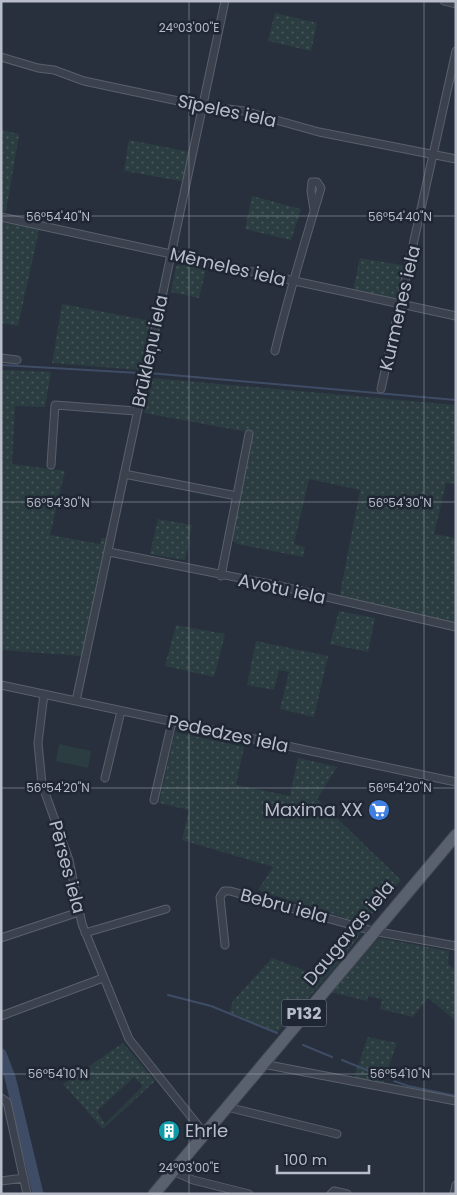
<svg xmlns="http://www.w3.org/2000/svg" width="457" height="1195" font-family="Poppins,sans-serif">
	<style>
		.grass { fill: url(#grass-dots); fill-rule: evenodd }
		.garden { fill: #2b3d40 }
		.lines { fill: none; stroke-linecap: round; stroke-linejoin: round }
		.stream { stroke: #3f4c66; stroke-width: 2 }
		.river { stroke: #3f4c66; stroke-width: 11 }
		.street-casing { stroke: #59606c; stroke-width: 9 }
		.primary-casing { stroke: #454b58; stroke-width: 13 }
		.street { stroke: #3b424e; stroke-width: 7 }
		.primary { stroke: #5a616e; stroke-width: 11 }
		.ticks { fill: none; stroke: #b8bdc9; stroke-width: 1; stroke-opacity: 0.45 }
		.labels { text-anchor: middle; stroke-width: 5; stroke-linejoin: round; paint-order: stroke }
		.shield { fill: #202734; stroke: #8a909c; stroke-width: 1 }
		.shield-label { font-size: 16px; font-weight: bold; fill: #b8bdc9 }
		.street-label { font-size: 18px; fill: #b8bdc9; stroke: #202734 }
		.poi-label { font-size: 18px; fill: #b8bdc9; stroke: #202734; text-anchor: end }
		.ticks-label { font-size: 12px; text-anchor: middle; fill: #b8bdc9; stroke: #202734; stroke-width: 5; stroke-linejoin: round; paint-order: stroke }
	</style>
	<defs>
		<pattern id="grass-dots" width="8" height="8" patternUnits="userSpaceOnUse" patternTransform="scale(1.25)"><rect width="8" height="8" fill="#2b3d40"/><path d="M2 2h.1M6 6h.1" fill="none" stroke="#48575a" stroke-width="1.8" stroke-linecap="round"/></pattern>
	</defs>
	<rect width="100%" height="100%" fill="#28303e"/>
	<path class="grass" d="M275 13 317 23 311 51 268 41Z
		M1 130 19 134 6 212 1 211Z
		M129 140 190 152 185 177 181 181 124 171Z
		M252 196 301 209 291 240 245 229Z
		M1 222 39 230 18 326 1 323Z
		M360 258 406 266 399 297 395 301 353 291Z
		M180 264 206 269 199 298 171 292 176 266Z
		M62 304 151 321 140 370 52 363Z
		M1 370 51 372 45 407 15 406 12 464 65 471 50 535 100 544 102 538H108L82 656 1 650Z
		M151 378 456 405V484L446 483 434 534 456 538V625L339 599 360 490 309 479 294 544 305 547 303 557 237 544 232 540 253 433 144 413Z
		M158 519 192 525 185 560 150 554Z
		M339 611 375 618 368 652 330 644Z
		M176 625 225 634 214 677 165 666Z
		M256 641 328 656 314 717 280 709 289 672 279 670 274 690 247 685Z
		M175 732 244 747 236 785 290 796 298 758 337 767 317 799 401 880 363 924 258 890 273 867 182 840 189 810 159 803Z
		M354 929 362 932 339 963 277 1033 229 1014 233 1001 272 958 321 977 355 935Z
		M379 938 449 951 448 964 456 970V1021L428 998 413 1017 380 1009 382 999 368 996 367 1001 331 992Z
		M368 1037 397 1043 383 1083 354 1077Z
		M123 1043 155 1081 103 1129 63 1084ZM134 1077 143 1086 105 1124 97 1111Z"/>
	<path class="garden" d="M59 744 91 751 88 768 56 761Z"/>
	<g class="lines">
		<path class="stream" d="M1 365 139 373
			M149 373 456 400
			M168 995 211 1006 277 1033
			M303 1045 332 1057
			M342 1060 384 1077
			M394 1081 408 1086 456 1096"/>
		<path class="river" d="M1 1054 10 1077 38 1194"/>
		<g class="street-casing">
			<path id="street" d="M444 1 456 4
				M1 57 38 68 54 70 84 81 202 106 244 111 319 132 456 159
				M1 217 456 316
				M275 351C288 296 305 242 321 188L317 182H312L311 191 314 210
				M1 358 17 360
				M381 389 456 51
				M51 465 55 405 136 411
				M124 474 237 496
				M109 552 275 585 456 627
				M221 576 249 434
				M1 685 456 782
				M44 694 38 743 42 784 69 860 82 924 129 1039 204 1133
				M76 701 225 1
				M105 778 121 711
				M154 800 172 722
				M85 933 166 909
				M1 938 79 912
				M225 945 220 897 224 891H230L373 931 456 946
				M1 1016 103 978
				M263 1064 456 1101
				M1 1098 7 1102 27 1194
				M227 1107 337 1134
				M173 1171 193 1180 249 1194
				M1 1181 24 1178
				M331 1194 334 1191 347 1194
				M454 1194 456 1185"/>
		</g>
		<g class="primary-casing">
			<path id="primary" d="M154 1194 456 835"/>
		</g>
		<use href="#street" class="street"/>
		<use href="#primary" class="primary"/>
	</g>
	<path class="ticks" d="M189 1V1194M424 1V1194M1 216H456M1 502H456M1 788H456M1 1074H456"/>
	<defs>
		<g id="supermarket-disc" transform="scale(1.125)"><circle r="9.5" fill="#3f7fe0" stroke="#202734"/><path d="M-6-5.5h2.5l.6 2H6L4.5 2H-2.5L-4.4-4H-6ZM-1.5 3.2a1.3 1.3 0 1 0 .1 0ZM3 3.2a1.3 1.3 0 1 0 .1 0Z" fill="#fff"/></g>
		<g id="building-disc" transform="scale(1.125)"><circle r="9.5" fill="#0f9aa8" stroke="#202734"/><path d="M-4-6H4V6H1V3H-1V6H-4ZM-2.5-4.3h1.7v1.8h-1.7ZM.8-4.3h1.7v1.8H.8ZM-2.5-1h1.7V.8h-1.7ZM.8-1h1.7V.8H.8Z" fill="#fff"/></g>
	</defs>
	<g fill-rule="evenodd">
		<use href="#supermarket-disc" x="379" y="810"/>
		<use href="#building-disc" x="169" y="1131"/>
	</g>
	<g class="labels">
		<rect class="shield" x="281.5" y="999.5" width="45" height="27" rx="4"/>
		<g class="shield-label">
			<text x="304" y="1019">P132</text>
		</g>
		<g class="street-label">
			<text transform="translate(227 111) rotate(12)" y="6">Sīpeles iela</text>
			<text transform="translate(228 267) rotate(13)" y="6">Mēmeles iela</text>
			<text transform="translate(400 308) rotate(-77)" y="6">Kurmenes iela</text>
			<text transform="translate(150 351) rotate(-78)" y="6">Brūkleņu iela</text>
			<text transform="translate(282 589) rotate(12)" y="6">Avotu iela</text>
			<text transform="translate(228 734) rotate(12)" y="6">Pededzes iela</text>
			<text transform="translate(67 867) rotate(75)" y="6">Pērses iela</text>
			<text transform="translate(284 906) rotate(15)" y="6">Bebru iela</text>
			<text transform="translate(349 933) rotate(-50)" y="6">Daugavas iela</text>
		</g>
		<g class="poi-label">
			<text x="363" y="816">Maxima XX</text>
			<text x="185" y="1137" text-anchor="start">Ehrle</text>
		</g>
	</g>
	<g class="ticks-label">
		<text x="189" y="32">24°03'00"E</text>
		<text x="58" y="221">56°54'40"N</text>
		<text x="400" y="221">56°54'40"N</text>
		<text x="58" y="507">56°54'30"N</text>
		<text x="400" y="507">56°54'30"N</text>
		<text x="58" y="792">56°54'20"N</text>
		<text x="400" y="792">56°54'20"N</text>
		<text x="58" y="1078">56°54'10"N</text>
		<text x="400" y="1078">56°54'10"N</text>
		<text x="189" y="1172">24°03'00"E</text>
	</g>
	<rect width="457" height="1195" fill="none" stroke="#b8bdc9" stroke-width="5"/>
	<path d="M277 1165v8h92v-8" fill="none" stroke="#b8bdc9" stroke-width="2.5"/>
	<text x="284" y="1165" font-size="15" fill="#b8bdc9" stroke="#202734" stroke-width="4" paint-order="stroke">100 m</text>
</svg>
